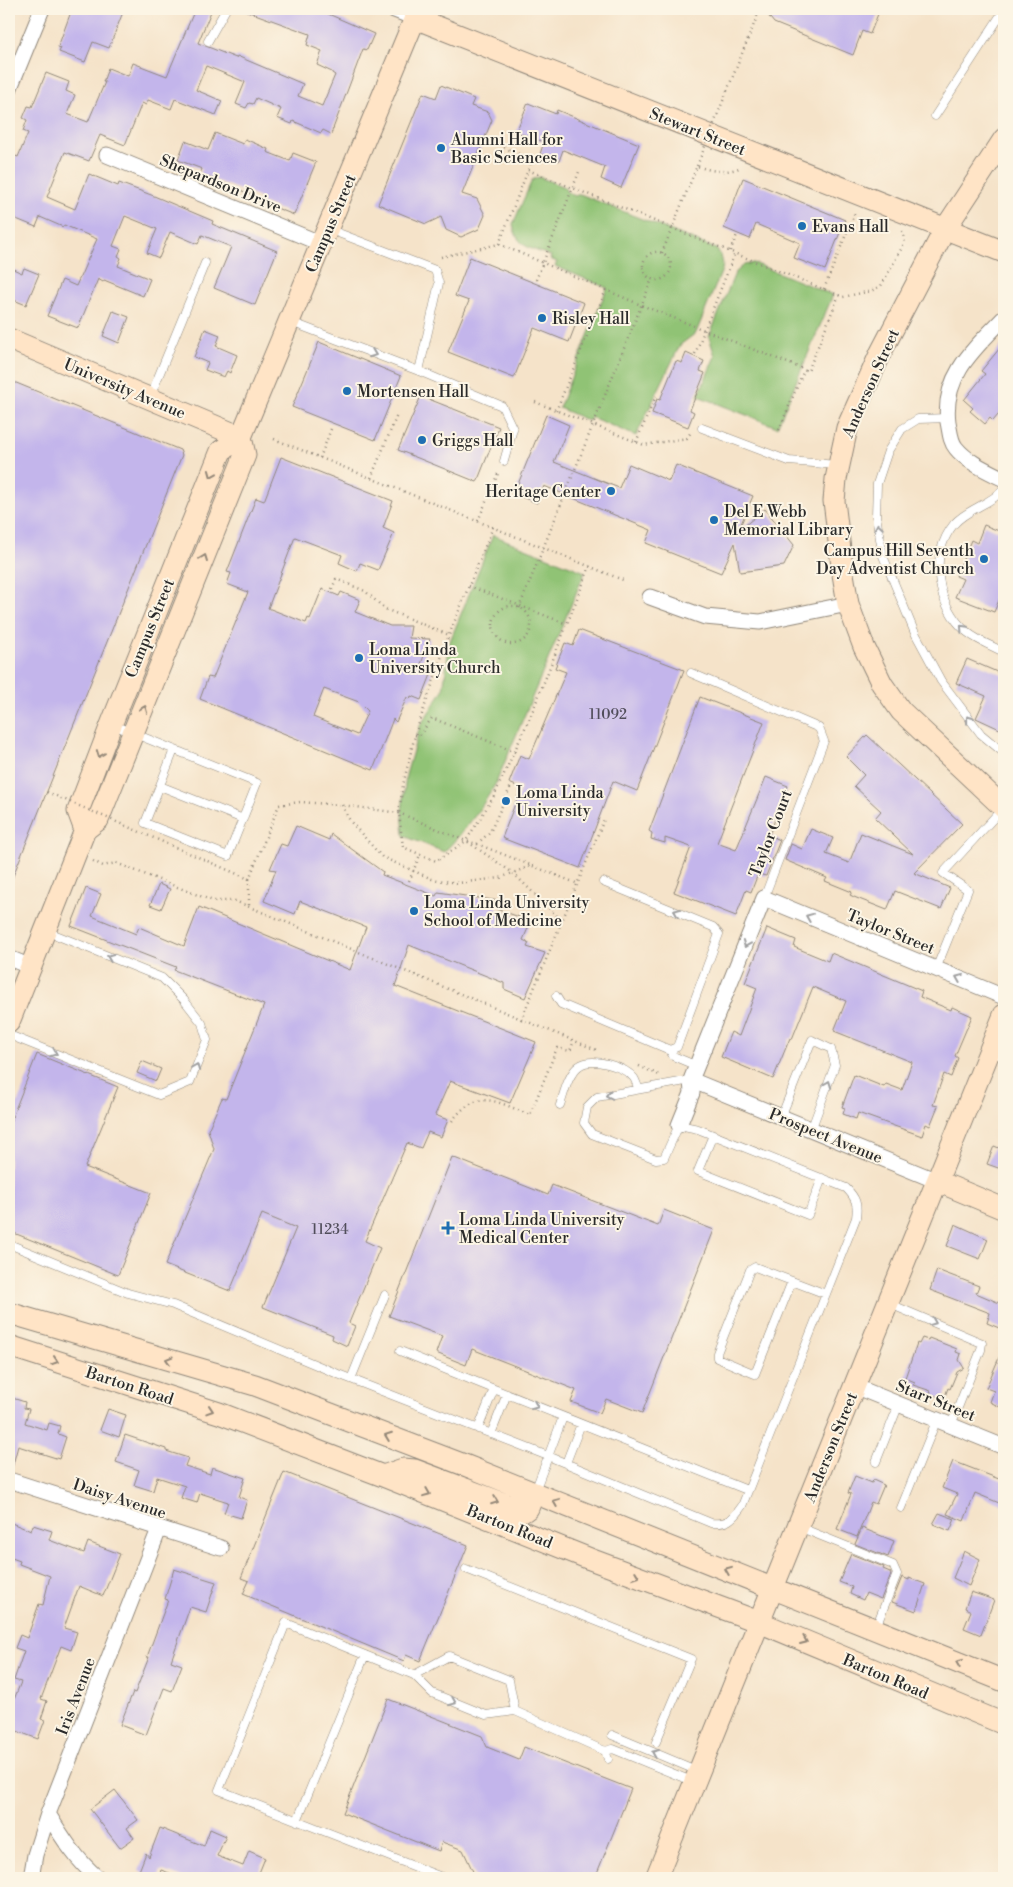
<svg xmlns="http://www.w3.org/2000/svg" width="1013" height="1887" font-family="'Libre Bodoni',serif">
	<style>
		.green { fill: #90c374; stroke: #5e7750 }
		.building { fill: #c3b5eb; fill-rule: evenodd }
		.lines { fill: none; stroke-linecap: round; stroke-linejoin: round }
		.lane-casing { stroke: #90877a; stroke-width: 9 }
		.street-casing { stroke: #90877a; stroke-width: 17 }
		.secondary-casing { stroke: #90877a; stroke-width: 23 }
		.path { stroke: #90877a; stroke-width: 2.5; stroke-dasharray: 1 4; stroke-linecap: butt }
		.lane { stroke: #fff; stroke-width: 8 }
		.street { stroke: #fff; stroke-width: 15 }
		.secondary { stroke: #ffe4c6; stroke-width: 21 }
		.path-bridge { stroke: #90877a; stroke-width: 2.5; stroke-dasharray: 1 4; stroke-linecap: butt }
		.oneway { stroke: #a0a0a0 }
		.oneway2 { stroke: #958878 }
		.poi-dot { fill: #1f6fb2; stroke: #fcf5e5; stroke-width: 2 }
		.labels { text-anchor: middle; stroke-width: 4; stroke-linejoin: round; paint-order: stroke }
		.number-label { font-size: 14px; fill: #514e5b }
		.street-label { font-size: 16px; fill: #2b2b2b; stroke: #fcf5e5 }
		.poi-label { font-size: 16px; fill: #2b2b2b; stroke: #fcf5e5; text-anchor: start }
	</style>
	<rect width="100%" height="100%" fill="#fcf5e5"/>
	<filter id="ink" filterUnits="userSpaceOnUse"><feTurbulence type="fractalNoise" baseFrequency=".02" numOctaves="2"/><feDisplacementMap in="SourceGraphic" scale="10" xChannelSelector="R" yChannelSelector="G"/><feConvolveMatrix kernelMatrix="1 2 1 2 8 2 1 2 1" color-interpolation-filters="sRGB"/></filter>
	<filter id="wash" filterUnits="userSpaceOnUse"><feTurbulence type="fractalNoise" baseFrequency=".0096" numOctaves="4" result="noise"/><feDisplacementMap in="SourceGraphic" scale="20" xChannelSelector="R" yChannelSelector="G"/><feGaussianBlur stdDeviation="1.12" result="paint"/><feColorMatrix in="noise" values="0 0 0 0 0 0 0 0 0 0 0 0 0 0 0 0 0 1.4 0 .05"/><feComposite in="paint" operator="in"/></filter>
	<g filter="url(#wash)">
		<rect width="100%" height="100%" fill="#f5e3c9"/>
		<path class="green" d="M539 177 564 187 567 192 575 196 580 194 716 249C722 256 724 262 722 270L696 333 680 345 636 436 591 417 589 421 559 408 607 288 555 266 557 262 550 259 551 256C531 248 517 248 513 224L532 180Z
			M754 263 833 295 777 427 698 396 715 356 709 337 735 273 744 265Z
			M493 535 585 572 496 783C481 809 465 831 444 852L404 836 402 811 406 775 420 726 443 690 450 641Z"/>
		<g id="blocks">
			<path class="building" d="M72 9H122L121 11 123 12 109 48 93 42 85 62 59 52 61 48 58 47Z
				M195 9H212L198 43 236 58 237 56 303 84 298 96 322 106 335 75 332 73V72L317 65 322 51 307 45 310 34 244 10 245 9H317L374 34 367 50 363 49 331 134 323 130 321 133 293 121 292 124 277 118 281 109 256 98 253 104 249 103 246 108 236 104 245 82 206 66 196 90 222 101 216 115 175 99 171 109 148 100 146 105 142 103 125 145 100 135 89 161 65 152 47 197 75 209 89 174 118 186 119 183 154 196 213 221 212 224 277 251 255 305 214 288 231 247 202 235 198 244 170 232 159 258 147 253 157 229 125 216 113 246 121 249 118 256 121 258 118 266 150 279 143 296 104 280 103 282 98 279 78 328 47 316 62 280 76 286 97 239 64 225 63 227 40 217 36 227 9 216V166L13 155 18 157 28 133 23 131 27 120 23 118 28 106 32 107 46 73 69 82 66 91 75 95 67 114 88 122 105 82H103L108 68 128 76 133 63 167 76Z
				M763 9H880L870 34 862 31 853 55 774 23Z
				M441 85 474 99 471 106 488 112 492 120 462 194 477 199 485 215 479 229 461 237 446 230 441 217 426 224 378 204 423 93 436 98Z
				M528 103 556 114 557 110 639 144 621 188 601 179 605 167 563 150 559 161 540 154 544 142 516 132Z
				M215 133 243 144 245 139 268 149 267 152 290 161 293 153 316 162 294 215 259 201 260 198 200 174 202 169 178 160 185 141 208 150Z
				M743 178 845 220 825 270 794 258 800 243 756 224 750 239 724 228Z
				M470 257 584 303 569 342 534 328 514 378 448 352 469 301 455 296Z
				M24 268 39 274 26 305 9 298V279L13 269 22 273Z
				M113 311 129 317 119 343 103 336Z
				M205 329 220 335 216 346 237 355 230 373 227 371 224 377 205 370 208 363 194 357Z
				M319 342 401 376 375 440 292 407Z
				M1004 343V408L993 421 990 418 985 424 970 411 973 408 964 400 985 374 981 371Z
				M686 353 704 361 700 371 705 373 690 410 694 412 688 427 652 413 657 399 660 400 676 361 682 363Z
				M9 380 180 450 182 455 9 886Z
				M421 396 499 427 477 482 398 450Z
				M546 415 569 425 554 462 619 488 629 464 669 481 676 465 753 496 738 531 765 509 794 545 784 566 740 572 735 543 721 573 646 543 651 530 544 486 537 503 514 494Z
				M281 457 393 501 383 528 394 533 378 570 360 563 357 571 339 563 342 555 295 537 268 608 306 623 308 618 310 619 322 589 339 596 341 592 360 600 355 612 390 626H411L409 638 430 639 421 664 424 665 423 668 432 672 421 700 411 696 410 699 407 697 396 722 393 719 373 770 200 699 208 677 213 678 248 592 227 584 231 573 227 572 256 498 264 501ZM324 689 359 702 368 711 357 735 313 717Z
				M984 525 1004 533V594L1002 593 994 612 955 597 963 579 956 576 971 540 977 543Z
				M579 630 684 670 637 791 613 781 580 868 502 838 521 788 509 783 520 755 529 759 566 672 555 668 565 643 573 646Z
				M967 659 1004 675V731L976 718 986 696 956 683Z
				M700 697 764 722 717 843 736 850 766 777 788 786 769 835 780 840 766 876 758 874 751 892 746 890 736 916 674 892 691 847 665 838V843L651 839 652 833 649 831Z
				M867 735 962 824 914 873 950 888 941 909 895 891 887 910 854 897 850 895 852 892 825 881 827 878 785 860 791 844 802 849 811 829 833 838 826 854 849 863 861 833 913 854 875 818 881 811 854 786 864 775 846 757Z
				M296 826 329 840 331 834 383 872 382 875 436 896 438 892 500 901 496 909 531 921 523 940 529 943 527 947 545 953 525 998 504 989V983L409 945 395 986 536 1042 510 1103 450 1081 435 1115 448 1120 441 1137 428 1132 421 1148 407 1143 365 1241 380 1248 349 1323 355 1326 347 1346 332 1339 333 1335 263 1307 296 1228 262 1214 230 1291 165 1265 214 1149 208 1130 222 1098 226 1099 264 1005 174 970 176 967 71 926 86 888 101 894 92 916 136 934 139 927 184 946 199 907 350 970 366 927 300 901 295 914 264 901 276 870 270 869 281 844 287 846Z
				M159 884 170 889 161 909 150 905Z
				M767 928 796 940 794 947 828 961 831 953 922 991 920 997 951 1010 952 1007 972 1016 955 1056 958 1058 951 1077 944 1074 933 1105 938 1106 930 1126 926 1124 922 1136 858 1113 856 1119 843 1114 845 1108 842 1107 854 1075 884 1087 886 1084 902 1090 912 1062 834 1031 846 1001 813 987 792 1039 790 1038 773 1079 721 1057 731 1032 739 1036 757 988 745 983Z
				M37 1054 118 1087 85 1167 151 1193 118 1275 9 1231V1125Z
				M142 1061 161 1069 156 1081 137 1073Z
				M994 1146 1004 1150V1170L987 1164Z
				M452 1157 548 1195 552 1185 658 1226 664 1210 714 1230 642 1413 606 1399 600 1413 571 1402 576 1390 472 1349 466 1365 436 1353 442 1336 389 1316Z
				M955 1224 988 1239 980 1259 947 1246Z
				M937 1270 979 1286 976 1293 1004 1305V1330L987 1323 990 1313 930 1290Z
				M922 1338 928 1340 929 1338 957 1349 956 1352 961 1354 959 1360 964 1368 957 1372 950 1389 948 1388 944 1399 930 1394 931 1391 913 1385 915 1382 905 1378 917 1343 919 1344Z
				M1004 1346V1409L990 1402 994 1391 986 1388Z
				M9 1397 25 1402 24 1408 29 1409 25 1423 47 1430 49 1423 60 1426 58 1434 66 1437 59 1459 18 1446 12 1468 9 1467Z
				M108 1409 126 1415 119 1437 100 1430Z
				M125 1435 166 1449V1451L188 1458 185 1466 210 1474 212 1467 245 1478 239 1497 247 1500 241 1518 224 1513 228 1502 200 1493 197 1503 181 1498 185 1486 157 1477 153 1491 134 1485 139 1470 116 1462Z
				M953 1461 1004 1481V1505L975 1493 964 1521 947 1514 957 1494 942 1488Z
				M284 1472 468 1545 420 1661 406 1655 404 1661 243 1594 249 1581 241 1578Z
				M855 1476 872 1483 873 1480 884 1485 876 1504 871 1502 857 1537 837 1529 851 1494 848 1493Z
				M939 1513 955 1519 950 1531 933 1524Z
				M9 1522 31 1531 33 1525 52 1531 49 1540 84 1553 88 1542 120 1554 103 1596 79 1586 64 1628 77 1632 71 1650 61 1646 41 1699 47 1701 41 1719 45 1720 38 1739 9 1728V1712L21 1682 14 1680 24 1651 15 1648 20 1635 27 1638 39 1604 43 1605 50 1576 19 1564 20 1561 9 1557Z
				M862 1528 894 1541 888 1557 855 1544Z
				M964 1551 980 1559 969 1586 953 1578Z
				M851 1554 884 1567 883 1569 890 1572 891 1574 881 1599 866 1593 863 1600 850 1594 852 1587 839 1582Z
				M174 1569 216 1582 206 1612 190 1607 171 1661 182 1665 172 1691 164 1688 146 1735 120 1725 133 1692 135 1693 149 1657H147L168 1600 165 1599Z
				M902 1577 909 1580V1578L925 1584 916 1611 892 1602Z
				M971 1592 994 1600 981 1635 964 1628 971 1611 965 1608Z
				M388 1699 482 1736 487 1747 519 1760 524 1747 631 1789 595 1878H476L463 1850 442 1842 439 1851 343 1813Z
				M115 1790 138 1820 127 1828 134 1838 120 1848 90 1809Z
				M160 1828 204 1846 210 1829 226 1836 217 1856 243 1866 249 1851 265 1858 259 1873 271 1878H229L211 1872 208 1878H183L161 1870 158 1878 139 1871 146 1853 149 1857Z"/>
		</g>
	</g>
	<g filter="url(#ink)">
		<use href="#blocks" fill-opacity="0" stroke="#90877a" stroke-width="1"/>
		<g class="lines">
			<g class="lane-casing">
				<path id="lane" d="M208 41 226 9
					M935 116 1004 10
					M328 229 435 270 439 283 419 371
					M291 322 419 371 502 406 513 429 504 461
					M150 397 205 263
					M948 418 918 419 902 429 888 451 877 484 876 516 883 556 914 631 941 681 981 734 1004 753
					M702 428 789 461 837 465
					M1004 489C990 505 968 508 954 524 928 556 937 607 967 632 978 641 992 646 1004 652
					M691 673 819 728 824 741 764 898
					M113 725 257 783 228 856 145 823 174 750
					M160 786 243 819
					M936 969 968 890 943 873 1002 809
					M556 996 561 1004 670 1050 677 1047 719 934 713 927 603 882
					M9 1035 159 1095 190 1082 207 1040 202 1023 184 1000 162 978 46 931
					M670 1050 673 1056 697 1066
					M990 1051 1004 1057
					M560 1105C564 1094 568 1074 579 1066 592 1056 625 1067 634 1078 636 1081 637 1086 639 1089
					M781 1117 812 1040 831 1049 835 1065 811 1130
					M713 1135 698 1171 808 1215 822 1178
					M9 1244 128 1293 173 1305 338 1374 548 1456 711 1523C727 1525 733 1519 742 1506L856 1218C858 1204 856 1198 846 1188L698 1129 679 1125 664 1158 656 1159 592 1134 584 1123 587 1107 597 1097 691 1080
					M792 1281 755 1374 717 1358V1353L750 1270 755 1267 826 1294
					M890 1304 982 1343 981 1350 951 1425
					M400 1351 494 1389 478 1429
					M351 1379 385 1295
					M494 1389 747 1490
					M491 1434 507 1394
					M876 1462 899 1404
					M566 1463 581 1424
					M535 1491 563 1417
					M901 1508 937 1419
					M799 1527 893 1565 897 1574 876 1627
					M466 1569 691 1659 656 1742
					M414 1675 449 1656 509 1680 515 1711 486 1715 432 1693 414 1675 286 1623 219 1790 444 1878
					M515 1711 605 1751
					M612 1735 698 1771
					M608 1759 605 1751 613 1749 694 1782
					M297 1821 365 1655"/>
			</g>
			<g class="street-casing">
				<path id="street" d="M392 9 415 18 418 10
					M9 90 42 9
					M107 155 322 244
					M1004 318C975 348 942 376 948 422 950 431 950 441 956 448 967 462 988 471 1004 479
					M650 597 705 617 760 622 848 604
					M9 958 31 967
					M691 1080 764 898 1004 997
					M679 1125 692 1093 691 1080 937 1181
					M854 1386 1004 1447
					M9 1480 221 1548
					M48 1814C62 1837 77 1861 98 1878
					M31 1878 35 1855 48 1814 159 1529"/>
			</g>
			<g class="secondary-casing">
				<path id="secondary" d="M1004 139 945 229 881 352 847 428 836 479 834 501 843 574 848 604 864 647 882 684 901 711 1004 808
					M9 339 241 437
					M85 830 78 811 111 725 221 451 241 437
					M9 1022 85 830 98 820 245 455 241 437 415 18 1004 252
					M937 1181 1004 1209
					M9 1313 255 1385 467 1466 1004 1681
					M9 1346 219 1413 383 1476 590 1559 759 1622 1004 1724
					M383 1476 403 1469 415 1470 524 1511 528 1508 534 1493
					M656 1878 1004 1015"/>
			</g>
			<path class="path" d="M727 91 758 14
				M528 170 843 297 871 291 881 286 905 242 902 231
				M499 244 532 160 503 147
				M730 251 737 235
				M643 266a14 14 0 1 1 28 0a14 14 0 1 1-28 0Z
				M662 253 697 166C711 171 727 174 741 167
				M441 257 499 244 641 305 808 371 839 295
				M536 280 579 172
				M824 289 855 212
				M695 354 735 253
				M535 402 644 445 687 438 691 432
				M556 411 606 290
				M779 430 804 370
				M274 439 623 580
				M636 442 656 396
				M320 458 331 429
				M371 478 397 415
				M478 521 499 471
				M493 527 449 635 415 735 403 785 399 813 403 847 436 861 466 841 494 796 531 715 590 566
				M469 586 567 624
				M332 589 336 579 365 591 385 609 449 635
				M493 625a19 19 0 1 1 38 0a19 19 0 1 1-38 0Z
				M519 608 652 279
				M415 735 419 736 432 718 515 752
				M342 805 350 821 382 857 432 879 458 883 500 878 533 865
				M468 842 513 873 561 920
				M477 844 576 883
				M93 861 103 866 116 863 213 901H235L599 1051
				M249 879 279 805 300 802 342 805 399 813 466 841 477 844 490 832 511 786
				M409 881 420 855
				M521 1020 605 817
				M639 1066 659 1075
				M452 1121C478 1087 497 1102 530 1115L557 1048 570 1051 574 1041"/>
			<use href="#lane" class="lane"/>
			<use href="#street" class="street"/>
			<use href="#secondary" class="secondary"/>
			<path class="path-bridge" d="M697 166 727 91
				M47 792 249 879V907"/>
		</g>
		<defs><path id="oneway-chevron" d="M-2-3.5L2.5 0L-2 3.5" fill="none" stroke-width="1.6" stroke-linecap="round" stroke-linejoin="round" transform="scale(1.25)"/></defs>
		<g class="oneway">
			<use href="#oneway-chevron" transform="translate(373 354) rotate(21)"/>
			<use href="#oneway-chevron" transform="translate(878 527) rotate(-99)"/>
			<use href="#oneway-chevron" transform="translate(963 628) rotate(-133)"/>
			<use href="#oneway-chevron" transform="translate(969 719) rotate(-128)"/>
			<use href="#oneway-chevron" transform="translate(677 912) rotate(-158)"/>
			<use href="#oneway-chevron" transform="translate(809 917) rotate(-158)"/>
			<use href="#oneway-chevron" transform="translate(746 944) rotate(112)"/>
			<use href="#oneway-chevron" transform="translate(110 957) rotate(-158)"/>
			<use href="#oneway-chevron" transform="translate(959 978) rotate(-158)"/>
			<use href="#oneway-chevron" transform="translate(54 1053) rotate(22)"/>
			<use href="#oneway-chevron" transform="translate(196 1067) rotate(-69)"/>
			<use href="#oneway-chevron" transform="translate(828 1084) rotate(-69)"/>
			<use href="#oneway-chevron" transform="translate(609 1095) rotate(169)"/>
			<use href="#oneway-chevron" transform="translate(933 1322) rotate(22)"/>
			<use href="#oneway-chevron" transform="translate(535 1406) rotate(22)"/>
			<use href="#oneway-chevron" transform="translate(453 1702) rotate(22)"/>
			<use href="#oneway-chevron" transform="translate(655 1753) rotate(-157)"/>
		</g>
		<g class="oneway2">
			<use href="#oneway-chevron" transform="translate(212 474) rotate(112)"/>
			<use href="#oneway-chevron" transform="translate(204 558) rotate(-69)"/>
			<use href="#oneway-chevron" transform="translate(144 709) rotate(-68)"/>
			<use href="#oneway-chevron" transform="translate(100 754) rotate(111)"/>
			<use href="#oneway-chevron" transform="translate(169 1360) rotate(-164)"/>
			<use href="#oneway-chevron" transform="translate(55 1361) rotate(18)"/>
			<use href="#oneway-chevron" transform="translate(210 1410) rotate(18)"/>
			<use href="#oneway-chevron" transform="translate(388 1436) rotate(-159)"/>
			<use href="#oneway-chevron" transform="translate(427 1493) rotate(22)"/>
			<use href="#oneway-chevron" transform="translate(495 1501) rotate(21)"/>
			<use href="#oneway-chevron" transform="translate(556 1502) rotate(-158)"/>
			<use href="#oneway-chevron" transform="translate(728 1570) rotate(-158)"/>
			<use href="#oneway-chevron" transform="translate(636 1576) rotate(21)"/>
			<use href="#oneway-chevron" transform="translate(804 1641) rotate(23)"/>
			<use href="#oneway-chevron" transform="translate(959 1663) rotate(-158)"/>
		</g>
	</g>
	<g class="poi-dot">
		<circle cx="441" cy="148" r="5"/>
		<circle cx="802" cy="226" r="5"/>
		<circle cx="542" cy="318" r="5"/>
		<circle cx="347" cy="391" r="5"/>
		<circle cx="422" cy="440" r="5"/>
		<circle cx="611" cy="491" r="5"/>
		<circle cx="714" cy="520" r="5"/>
		<circle cx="984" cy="559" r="5"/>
		<circle cx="359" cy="658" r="5"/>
		<circle cx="506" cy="801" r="5"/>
		<circle cx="414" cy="911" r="5"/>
		<path d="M445.5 1220.5h5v5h5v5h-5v5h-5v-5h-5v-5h5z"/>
	</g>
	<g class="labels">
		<g class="number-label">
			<text x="608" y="719">11092</text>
			<text x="330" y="1234">11234</text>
		</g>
		<g class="street-label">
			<text transform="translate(698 131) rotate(22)" y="6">Stewart Street</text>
			<text transform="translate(221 183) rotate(22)" y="6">Shepardson Drive</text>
			<text transform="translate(330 223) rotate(-67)" y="6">Campus Street</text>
			<text transform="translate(870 383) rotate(-66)" y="6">Anderson Street</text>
			<text transform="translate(125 388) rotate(23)" y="6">University Avenue</text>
			<text transform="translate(149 628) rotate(-68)" y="6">Campus Street</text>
			<text transform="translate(770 833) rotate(-69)" y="6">Taylor Court</text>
			<text transform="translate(891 931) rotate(22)" y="6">Taylor Street</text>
			<text transform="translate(826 1135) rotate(22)" y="6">Prospect Avenue</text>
			<text transform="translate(130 1385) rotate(18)" y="6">Barton Road</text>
			<text transform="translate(936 1400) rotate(22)" y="6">Starr Street</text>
			<text transform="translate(830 1447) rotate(-68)" y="6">Anderson Street</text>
			<text transform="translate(120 1498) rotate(18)" y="6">Daisy Avenue</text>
			<text transform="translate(510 1526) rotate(22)" y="6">Barton Road</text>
			<text transform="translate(886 1676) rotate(23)" y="6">Barton Road</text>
			<text transform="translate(75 1696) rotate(-69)" y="6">Iris Avenue</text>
		</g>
		<g class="poi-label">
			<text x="451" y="145">Alumni Hall for<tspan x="451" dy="18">Basic Sciences</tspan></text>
			<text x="812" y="232">Evans Hall</text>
			<text x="552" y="324">Risley Hall</text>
			<text x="357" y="397">Mortensen Hall</text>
			<text x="432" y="446">Griggs Hall</text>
			<text x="601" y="497" text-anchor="end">Heritage Center</text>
			<text x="724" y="517">Del E Webb<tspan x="724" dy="18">Memorial Library</tspan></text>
			<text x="974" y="556" text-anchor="end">Campus Hill Seventh<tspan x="974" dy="18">Day Adventist Church</tspan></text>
			<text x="369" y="655">Loma Linda<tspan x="369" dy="18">University Church</tspan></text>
			<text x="516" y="798">Loma Linda<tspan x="516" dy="18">University</tspan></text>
			<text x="424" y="908">Loma Linda University<tspan x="424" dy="18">School of Medicine</tspan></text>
			<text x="459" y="1225">Loma Linda University<tspan x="459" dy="18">Medical Center</tspan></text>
		</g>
	</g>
	<rect width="1013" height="1887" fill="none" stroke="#fcf5e5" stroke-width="30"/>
</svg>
